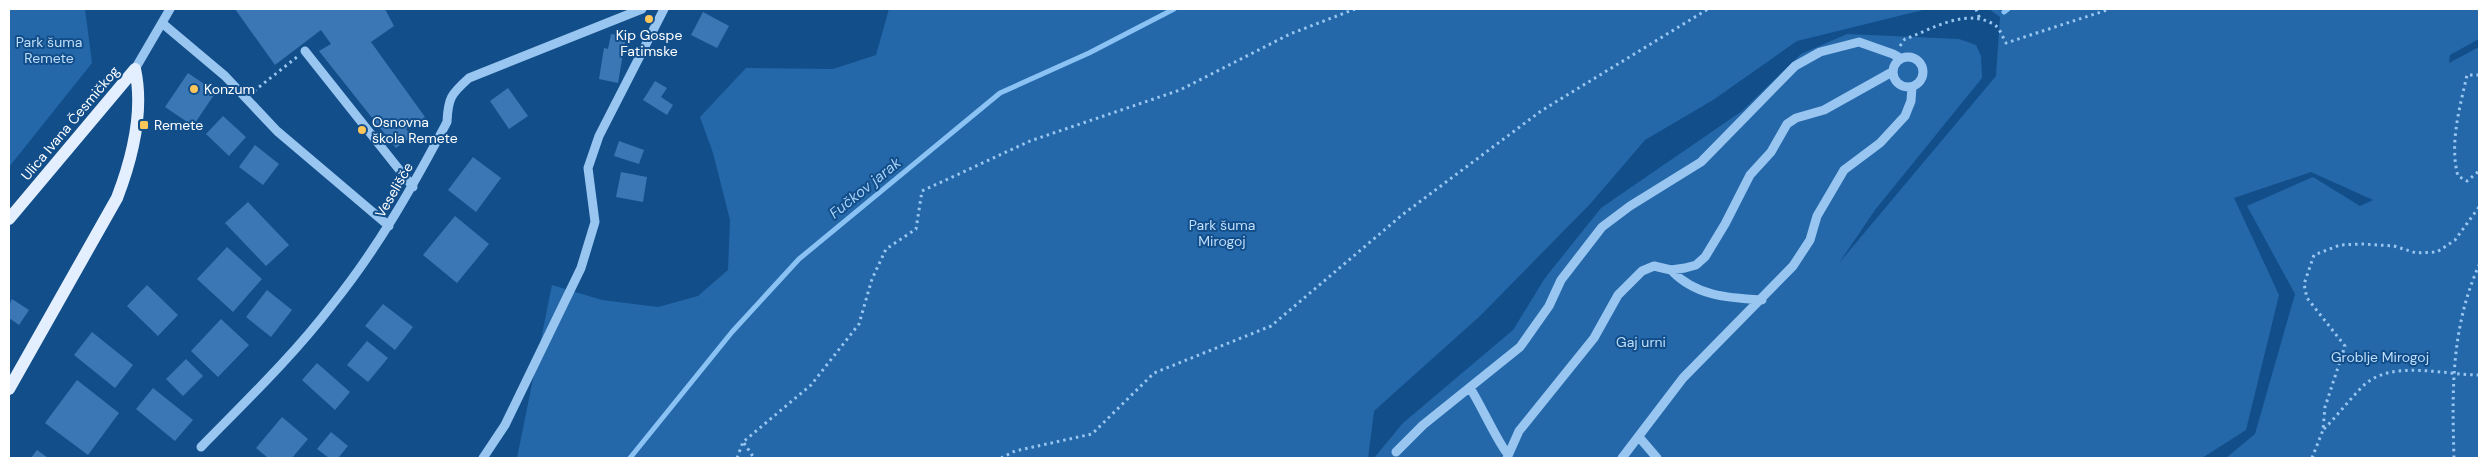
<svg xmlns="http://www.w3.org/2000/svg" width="2488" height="467" font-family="'DM Sans',sans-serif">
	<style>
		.green { fill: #2468aa }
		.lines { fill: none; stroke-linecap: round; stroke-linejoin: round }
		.stream { stroke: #8bc2f4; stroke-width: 5 }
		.building { fill: #3b77b4 }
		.path { stroke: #99c6f1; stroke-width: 3; stroke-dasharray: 2.5 4; stroke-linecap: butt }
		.minor { stroke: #99c6f1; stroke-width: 9 }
		.major { stroke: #e3efff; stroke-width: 12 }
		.poi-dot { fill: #ffc659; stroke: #124e8a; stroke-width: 2 }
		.labels { text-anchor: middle; stroke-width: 4; stroke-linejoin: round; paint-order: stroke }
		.poi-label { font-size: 14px; fill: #fff; stroke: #124e8a; text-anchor: start }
		.park-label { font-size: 14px; fill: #c0dffc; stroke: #124e8a }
		.street-label { font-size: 14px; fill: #fff; stroke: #124e8a }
		.water-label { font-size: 15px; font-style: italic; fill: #a5d0f8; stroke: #124e8a }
	</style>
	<rect width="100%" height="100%" fill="#124e8a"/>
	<path class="green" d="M9 9H85L92 63 9 167Z
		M889 9H1927L1797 41 1713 100 1645 140 1591 203 1480 316 1374 411 1368 458H517L552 285 602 300 658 307 698 296 728 270 730 220 713 153 700 117 746 68 833 69 876 55Z
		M1989 9H2479V39L2450 55 2449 63 2479 47V458H2226L2255 434 2295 294 2247 206 2313 177 2360 206 2373 200 2311 172 2234 198 2279 295 2246 430 2202 458H1374L1403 423 1513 330 1545 278 1601 208 1742 111 1801 54 1847 34 1959 39 1976 45 1981 56 1982 78 1875 210 1839 263 1996 76 2000 17Z"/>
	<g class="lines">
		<path class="stream" d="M2004 12 2008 9
			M630 458 732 332 799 259 1000 93 1089 53 1174 9"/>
	</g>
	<path class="building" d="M235 9H385L394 26 371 42 425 117 406 129 412 136 396 148 319 51 331 44 321 30 275 65Z
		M703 12 729 26 717 48 691 35Z
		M611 34 626 36 618 83 599 79 604 48 608 49Z
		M188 73 216 92 193 126 165 107Z
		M655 81 667 88 661 97 673 105 667 115 643 100Z
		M508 88 528 116 509 129 490 101Z
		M223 116 246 137 229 156 206 134Z
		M619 141 644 150 639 164 614 156Z
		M255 145 279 164 263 185 239 167Z
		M473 157 501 178 476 212 448 190Z
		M621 172 647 177 643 202 616 197Z
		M248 202 289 245 266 266 225 223Z
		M455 216 489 244 457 283 423 255Z
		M227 247 262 279 233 312 197 279Z
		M147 285 178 315 158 336 127 306Z
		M267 290 292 310 271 337 246 317Z
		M12 299 29 310 19 325 9 318V305Z
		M383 304 413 327 395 350 365 326Z
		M221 319 249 345 218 377 191 351Z
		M92 332 133 365 115 388 74 355Z
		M367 341 388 358 368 382 347 365Z
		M186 359 203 376 183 396 166 379Z
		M317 363 350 392 335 410 302 380Z
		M77 380 119 413 88 455 45 423Z
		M153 388 193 420 175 441 136 409Z
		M282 417 308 439 292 458H268L256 448Z
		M331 432 348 446 338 458H329L317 449Z
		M37 450 48 458H31Z"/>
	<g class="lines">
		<path class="path" d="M1976 9 1980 19
			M1900 46 1905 39C1933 29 1968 6 1996 26 2000 29 2003 38 2006 43L2110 9
			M2479 75H2467C2460 107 2449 144 2458 176L2467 181 2479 171
			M254 91 297 57
			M2324 429C2337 416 2349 400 2363 386 2391 359 2443 375 2479 375
			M744 443 754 458
			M737 458 743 442 811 385 859 324 872 279 886 249 916 229 922 191 1030 141 1180 90 1290 34 1355 9
			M1001 458 1015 451 1092 434 1154 373 1271 326 1402 215 1541 111 1708 9
			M2312 458 2323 430 2325 407 2345 346 2307 298 2304 284 2314 255 2340 245 2362 244 2394 246 2416 253 2437 252 2455 240 2479 207
			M2454 458C2452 389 2451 329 2479 265"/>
		<path class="minor" d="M162 23 225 76 277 131 389 226
			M305 51 413 187
			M1893 72a15 15 0 1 1 30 0a15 15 0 1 1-30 0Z
			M135 69 170 9
			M1671 270C1695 296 1728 298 1762 300
			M1470 388C1479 401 1501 449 1508 454
			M1639 437 1657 458
			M201 447C246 401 293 356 332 305 378 248 413 186 447 122 448 98 451 94 469 78L642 9
			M1396 452 1423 425 1520 347 1549 306 1561 280 1602 227 1630 206 1701 162 1795 66 1820 52 1859 42 1893 54 1900 58
			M483 458 505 425 581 268 595 222 588 168 599 136 664 9
			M1507 458 1519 431 1594 338 1618 295 1642 271 1654 266 1671 270 1685 268 1696 265 1705 257 1725 224 1750 175 1771 152 1787 124 1796 118 1824 110 1892 72
			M1622 458 1683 378 1793 266 1810 240 1817 216 1844 170 1880 143 1905 116 1911 101 1912 87"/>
		<path class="major" d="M9 219 135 69
			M9 389 117 198C132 159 144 110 135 69"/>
	</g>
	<g class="poi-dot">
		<circle cx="649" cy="19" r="5"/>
		<circle cx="194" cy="89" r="5"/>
		<rect x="139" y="120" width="10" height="10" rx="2.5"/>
		<circle cx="362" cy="130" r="5"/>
	</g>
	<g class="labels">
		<g class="poi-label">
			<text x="649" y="40" text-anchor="middle">Kip Gospe<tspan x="649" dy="16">Fatimske</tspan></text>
			<text x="204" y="94">Konzum</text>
			<text x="372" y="127">Osnovna<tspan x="372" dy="16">škola Remete</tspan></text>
			<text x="154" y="130">Remete</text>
		</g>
		<g class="park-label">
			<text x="49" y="47">Park šuma<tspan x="49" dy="16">Remete</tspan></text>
			<text x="1222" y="230">Park šuma<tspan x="1222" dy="16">Mirogoj</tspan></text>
			<text x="1641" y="347">Gaj urni</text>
			<text x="2380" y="362">Groblje Mirogoj</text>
		</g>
		<g class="street-label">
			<text transform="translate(70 123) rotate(-50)" y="5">Ulica Ivana Česmičkog</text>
			<text transform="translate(394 190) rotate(-60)" y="5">Veselišče</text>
		</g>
		<g class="water-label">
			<text transform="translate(865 188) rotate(-39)" y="5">Fučkov jarak</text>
		</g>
	</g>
	<rect width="2488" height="467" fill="none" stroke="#ffffff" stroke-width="20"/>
</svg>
